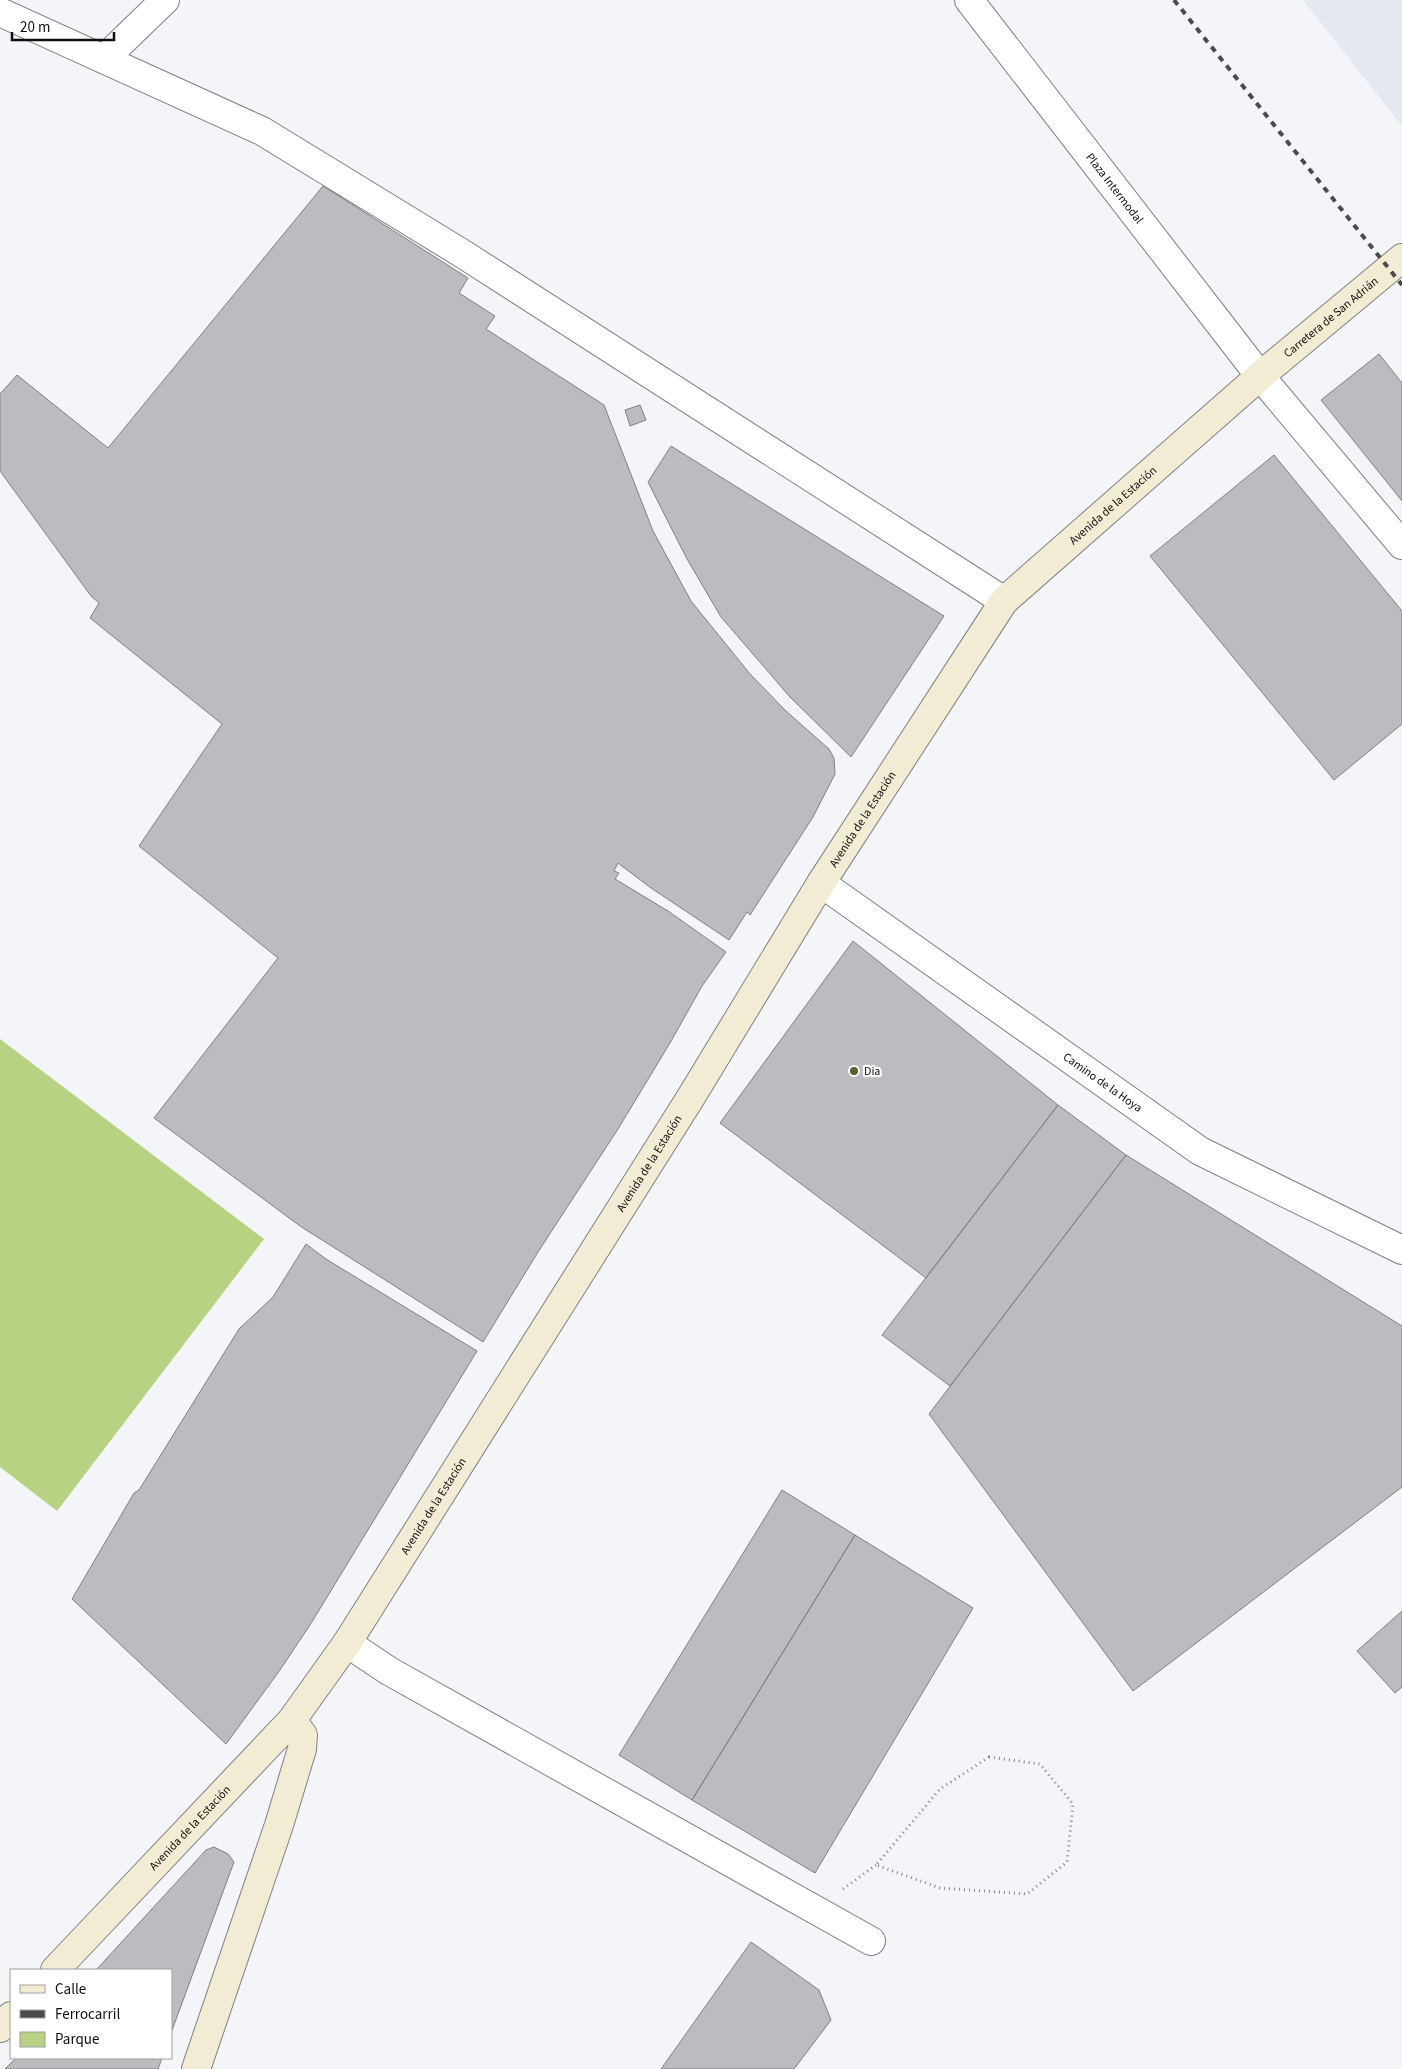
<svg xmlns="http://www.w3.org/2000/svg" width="1402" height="2069" font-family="'Source Sans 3',sans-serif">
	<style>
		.built { fill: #e5e8f1 }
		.green { fill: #b7d282 }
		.building { fill: #bbbcbf; stroke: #808083 }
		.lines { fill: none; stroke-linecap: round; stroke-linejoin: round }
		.street-casing { stroke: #7f8083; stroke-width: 30 }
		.secondary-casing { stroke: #7f8083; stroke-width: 30 }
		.path { stroke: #848486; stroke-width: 3; stroke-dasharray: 1 4; stroke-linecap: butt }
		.street { stroke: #fff; stroke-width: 28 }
		.secondary { stroke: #f3ecd4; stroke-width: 28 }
		.rail { stroke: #4b4b4c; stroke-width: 4; stroke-dasharray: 6 6; stroke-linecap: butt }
		.poi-dot { fill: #5c5d2a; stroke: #fff; stroke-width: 2 }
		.labels { text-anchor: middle; stroke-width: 4.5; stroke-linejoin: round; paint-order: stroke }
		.street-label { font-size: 12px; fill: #0f0f10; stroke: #fff }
		.poi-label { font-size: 12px; fill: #0f0f10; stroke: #fff; text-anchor: start }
	</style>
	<rect width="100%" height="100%" fill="#f4f5f8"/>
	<path class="built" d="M1303 0H1402V126Z"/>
	<path class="green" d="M0 1039 264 1239 57 1511 0 1467Z"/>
	<path class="building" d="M323 186 468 278 459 293 495 316 486 329 604 405 653 531 691 601 750 674 786 711 829 749 834 758 835 774 813 817 750 915 747 912 729 940 651 888 618 863 614 871 619 873 615 879 668 911 726 952 702 986 670 1043 618 1129 538 1252 483 1342 300 1226 154 1118 278 958 139 846 222 724 90 618 99 603 91 596 0 471V394L17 375 108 448Z
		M1379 354 1402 383V501L1321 400Z
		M640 405 646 420 630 426 625 410Z
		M671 446 944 616 851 757 790 697 721 617 687 559 648 482Z
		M1274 455 1402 611V724L1334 780 1150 556Z
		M853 941 1058 1105 926 1278 720 1123Z
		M1058 1105 1126 1155 950 1386 882 1335Z
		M1126 1155 1402 1326V1487L1133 1691 929 1414Z
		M306 1244 326 1259 477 1351 310 1625 280 1670 226 1744 72 1599 134 1493 139 1490 239 1329 273 1297Z
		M782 1490 855 1535 692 1800 619 1755Z
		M855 1535 973 1608 815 1873 692 1800Z
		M1402 1611V1687L1395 1693 1357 1651Z
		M214 1847 228 1854 234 1862 171 2033V1970H96L206 1850Z
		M751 1942 819 1990 831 2020 794 2069H661Z
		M16 2058H162L158 2069H5Z"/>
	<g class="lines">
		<g class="street-casing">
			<g id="street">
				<path id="s1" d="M969 0 1260 376 1402 545"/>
				<path d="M0 12 262 131 463 254 1004 601"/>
				<path d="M104 59 165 0"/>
				<path id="s2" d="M821 883 1200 1151 1402 1250"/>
				<path d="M347 1643 389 1671 871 1941"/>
			</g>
		</g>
		<g class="secondary-casing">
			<g id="secondary">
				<path id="s3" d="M55 1970 292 1720 347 1643 691 1097 821 883 1004 601 1260 376 1402 258"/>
				<path d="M0 2028 11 2016"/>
				<path d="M196 2069 279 1825 302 1749 303 1735 292 1720"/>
			</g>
		</g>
		<path class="path" d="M989 1757 1040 1764 1073 1804 1067 1862 1027 1894 940 1888 876 1865 940 1789Z
			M843 1889 876 1865"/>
		<use href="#street" class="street"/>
		<use href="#secondary" class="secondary"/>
		<path class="rail" d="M1174 0 1402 285"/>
	</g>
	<circle class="poi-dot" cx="854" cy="1071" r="5"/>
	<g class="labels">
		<g class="street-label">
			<text dy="4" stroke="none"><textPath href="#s1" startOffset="238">Plaza Intermodal</textPath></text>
			<text dy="4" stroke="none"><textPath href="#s3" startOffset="2104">Carretera de San Adrián</textPath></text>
			<text dy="4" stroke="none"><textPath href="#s3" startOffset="1816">Avenida de la Estación</textPath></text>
			<text dy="4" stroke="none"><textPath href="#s3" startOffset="1411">Avenida de la Estación</textPath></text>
			<text dy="4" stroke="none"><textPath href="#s2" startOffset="345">Camino de la Hoya</textPath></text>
			<text dy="4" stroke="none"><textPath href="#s3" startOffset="1006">Avenida de la Estación</textPath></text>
			<text dy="4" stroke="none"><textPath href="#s3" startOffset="601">Avenida de la Estación</textPath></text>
			<text dy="4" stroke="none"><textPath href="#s3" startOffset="196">Avenida de la Estación</textPath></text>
		</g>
		<g class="poi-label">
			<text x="864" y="1075">Dia</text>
		</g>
	</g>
	<rect x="10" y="1969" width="162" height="90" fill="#ffffff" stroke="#9f9f9f"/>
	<rect x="20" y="1985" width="25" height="8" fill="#f3ecd4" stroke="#9f9f9f"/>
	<text x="55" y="1994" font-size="15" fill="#0f0f10">Calle</text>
	<rect x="20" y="2010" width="25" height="8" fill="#4b4b4c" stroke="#9f9f9f"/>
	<text x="55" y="2019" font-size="15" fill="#0f0f10">Ferrocarril</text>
	<rect x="20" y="2032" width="25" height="15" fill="#b7d282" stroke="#9f9f9f"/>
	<text x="55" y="2044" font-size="15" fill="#0f0f10">Parque</text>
	<path d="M12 32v8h102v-8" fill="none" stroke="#0f0f10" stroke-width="2.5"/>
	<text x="20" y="32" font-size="15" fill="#0f0f10" stroke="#ffffff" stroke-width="4" paint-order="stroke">20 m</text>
</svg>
